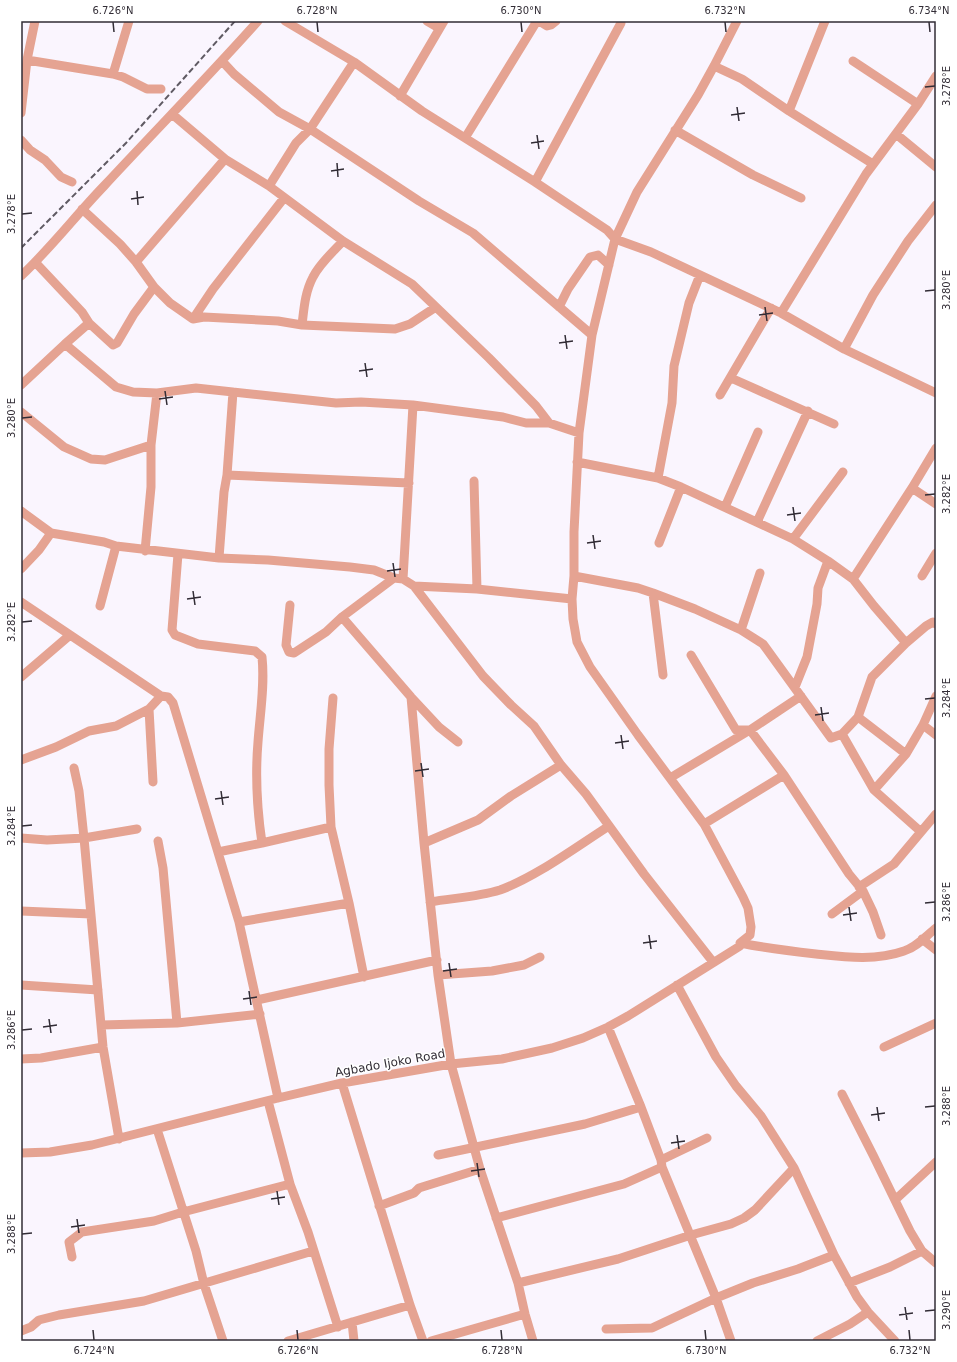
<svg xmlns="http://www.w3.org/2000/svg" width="957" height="1362" font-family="'DejaVu Sans',sans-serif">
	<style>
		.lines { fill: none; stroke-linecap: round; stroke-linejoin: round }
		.minor { stroke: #e5a392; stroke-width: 9 }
		.rail { stroke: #5f5a63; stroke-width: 2; stroke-dasharray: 6 3; stroke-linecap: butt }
		.ticks { fill: none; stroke: #322d36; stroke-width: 1.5 }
		.labels { text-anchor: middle; stroke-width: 3; stroke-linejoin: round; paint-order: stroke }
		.street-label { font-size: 12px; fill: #322d36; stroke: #fff }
		.neatline { fill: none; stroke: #322d36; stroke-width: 1.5 }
		.ticks-label { font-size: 10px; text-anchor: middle; fill: #322d36 }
	</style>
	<rect width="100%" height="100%" fill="#faf5fe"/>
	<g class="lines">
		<path class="minor" d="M285 21 354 62 422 111 535 182 607 230 615 239 651 252 781 313 844 349 936 393
			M427 21 439 28
			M539 21 547 26 551 25 556 21
			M27 60 113 74 123 77 147 89H161
			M222 61 234 74 279 112 310 129 419 201 473 233 592 335
			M853 61 918 104
			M714 66 742 79 789 111 873 164
			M113 74 129 21
			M400 96 444 21
			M789 111 825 21
			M21 113 27 60 35 21
			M172 114 225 159 269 186 343 241 412 284 489 358 536 406 549 423
			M675 130 753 175 801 198
			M896 134 936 167
			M465 138 537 21
			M21 140 30 150 45 160 61 177 72 182
			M535 182 621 23
			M269 186 296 143 310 129 354 62
			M82 209 120 244 136 262 154 287 170 303 193 319 204 317 278 321 302 325 395 329 410 324 436 307
			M35 262 82 312 89 323 113 345 117 343 134 314 154 287
			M136 262 225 159
			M21 276C51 248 76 215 104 186 155 131 208 77 258 21
			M559 307 568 289 590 257 598 255 609 265
			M781 313 866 174 918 104 936 76
			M193 319 213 289 284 198
			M302 325C304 308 305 292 313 277 320 263 333 252 343 241
			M65 344 116 387 133 392 157 393 196 388 336 403 361 402 413 405 503 417 526 423H549L579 433
			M844 349 873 295 908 241 936 205
			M731 378 834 424
			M21 385 65 344 89 323
			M720 395 771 308
			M21 412 64 447 91 459 105 460 151 445
			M577 462 658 478 681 487 793 539 828 561 853 579 874 606 906 643
			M227 475 409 483
			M658 478 672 403 674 366 689 303 700 275
			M474 481 477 589
			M912 488 936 504
			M725 507 758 432
			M21 511 51 533 104 542 116 546 219 558 268 560 350 567 374 570 394 578 403 579 414 586 477 589 572 599
			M757 522 808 411
			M793 539 843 472
			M659 543 681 487
			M145 551 151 487V445L157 393
			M178 554 172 630 175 635 198 644 255 651 262 657C265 685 260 714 258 742 255 777 257 809 262 843
			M219 558 224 492 227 475 233 392
			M21 569 39 550 51 533
			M574 576 638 588 653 593 695 609 741 630 763 644 831 738 842 734 858 717 872 677 906 643 926 626 933 622 936 624
			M922 576 936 553
			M403 579 413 405
			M853 579 912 488 936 448
			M414 586 483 676 511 705 534 726 561 765 586 794 644 874 713 962
			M653 593 663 675
			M21 602 161 696
			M290 605 286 645 289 652 294 653 326 632 342 617 394 578
			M100 606 116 546
			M342 617 411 697 439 727 458 742
			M741 630 760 573
			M691 655 736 730H750L784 775 849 874 863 891 873 912 881 935
			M21 677 70 635
			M795 687 807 657 817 604 818 588 828 561
			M411 697 424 843 438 975 451 1064 480 1169 518 1283 525 1314 533 1341
			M333 698 329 749V785L331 827 349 903 364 977
			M149 709 153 782
			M858 717 906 754 923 725 936 696
			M923 725 936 735
			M842 734 874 790 920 831
			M21 760 56 747 89 731 116 726 149 709 161 696 168 697 173 703 239 922 278 1098
			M74 768 79 791 84 838 103 1047 119 1139
			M670 778 750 730 801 696
			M874 790 906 754
			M704 824 784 775
			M21 838 47 840 84 838 137 829
			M158 841 163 868 177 1023
			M424 843 478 820 511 796 561 765
			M218 852 262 843 331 827
			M859 887 894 864 936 814
			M430 902C453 898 478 897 500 890 536 877 576 847 609 826
			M21 911 91 914
			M832 914 863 891
			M239 922 349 903
			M922 939 936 950
			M740 943C765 948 790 951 816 954 845 957 876 961 904 951 917 947 926 936 936 928
			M438 975 492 971 524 965 540 957
			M21 985 98 990
			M677 985 716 1057 736 1086 761 1116 794 1168 834 1255 857 1297 868 1312 895 1341
			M257 1000 437 960
			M101 1025 177 1023 260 1014
			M608 1027 641 1107 661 1160 662 1167 716 1298 731 1341
			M884 1047 936 1023
			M21 1059 41 1058 103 1047
			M342 1083 410 1305 423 1341
			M842 1094 873 1155 910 1231 922 1251 936 1263
			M268 1101 290 1184 308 1232 338 1327
			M157 1129 196 1251 204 1284 223 1341
			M21 1153 50 1152 92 1145 278 1098 342 1083 451 1064 502 1059 552 1048 583 1038 608 1027 628 1016 740 946V943L750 935 751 927 748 908 743 897 704 824 638 735 590 667 577 642 573 619 572 599 574 576V532L579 433 592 335 615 239 637 192 698 95 714 66 737 21
			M438 1155 585 1124 641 1107
			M661 1160 707 1138
			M895 1200 936 1162
			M379 1206 414 1193 419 1188 480 1169
			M496 1218 624 1184 662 1167
			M72 1257 69 1242 82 1232 154 1221 183 1212 290 1184
			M518 1283 618 1259 691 1235 731 1224 744 1218 755 1210 794 1168
			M849 1283 890 1267 922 1251
			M352 1322 354 1341
			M606 1329 652 1328 716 1298 753 1283 798 1269 834 1255
			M21 1331 31 1327 39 1320 59 1315 144 1301 313 1251
			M288 1341 410 1305
			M431 1341 525 1314
			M817 1341 850 1324 868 1312"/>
		<path class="rail" d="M21 248 126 143 235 21"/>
	</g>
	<path class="ticks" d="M113 22 114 32M317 22 318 32M521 22 522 32M725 22 726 32M929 22 930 32M925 87 935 86M737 107 739 121M731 115 745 113M537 135 539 149M531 143 544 141M337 163 338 177M331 171 344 169M137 191 138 205M131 199 144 197M22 214 32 213M925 291 935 290M765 307 767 321M759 315 773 313M565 335 567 349M559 343 573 341M365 363 367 377M359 371 373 369M165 391 167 405M159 399 173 397M22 418 32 417M925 495 935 494M793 507 795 521M787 515 801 513M593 535 595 549M587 543 601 541M393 563 395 577M387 571 401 569M193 591 195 605M187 599 201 597M22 622 32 621M925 699 935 698M821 707 823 721M815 715 829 713M621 735 623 749M615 743 629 741M421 763 423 777M415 771 429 769M221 791 223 805M215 799 229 797M22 826 32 825M925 903 935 902M849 907 851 921M843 915 857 913M649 935 651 949M643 943 657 941M449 963 451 977M443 971 457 969M249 991 251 1005M243 999 257 997M49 1019 51 1033M43 1027 57 1025M22 1030 32 1029M877 1107 879 1121M925 1107 935 1106M871 1115 885 1113M677 1135 679 1149M671 1143 685 1141M477 1163 479 1177M471 1171 485 1169M277 1191 279 1205M271 1199 285 1197M77 1219 79 1233M71 1227 85 1225M22 1234 32 1233M905 1307 907 1320M925 1311 935 1310M899 1315 913 1313M93 1330 94 1340M297 1330 298 1340M501 1330 502 1340M705 1330 706 1340M909 1330 910 1340"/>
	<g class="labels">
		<g class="street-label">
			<text transform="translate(390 1063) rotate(-10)" y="4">Agbado Ijoko Road</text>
		</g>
	</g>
	<rect width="957" height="1362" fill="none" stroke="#ffffff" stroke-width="44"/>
	<rect x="22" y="22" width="913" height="1318" class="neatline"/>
	<g class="ticks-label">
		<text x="113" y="14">6.726°N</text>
		<text x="317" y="14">6.728°N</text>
		<text x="521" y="14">6.730°N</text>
		<text x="725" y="14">6.732°N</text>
		<text x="929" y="14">6.734°N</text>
		<text transform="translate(946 86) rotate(-90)" y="4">3.278°E</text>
		<text transform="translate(11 214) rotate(-90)" y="4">3.278°E</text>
		<text transform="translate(946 290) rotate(-90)" y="4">3.280°E</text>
		<text transform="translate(11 418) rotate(-90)" y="4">3.280°E</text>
		<text transform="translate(946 494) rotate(-90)" y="4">3.282°E</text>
		<text transform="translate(11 622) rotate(-90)" y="4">3.282°E</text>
		<text transform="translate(946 698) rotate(-90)" y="4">3.284°E</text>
		<text transform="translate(11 826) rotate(-90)" y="4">3.284°E</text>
		<text transform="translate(946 902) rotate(-90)" y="4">3.286°E</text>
		<text transform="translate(11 1030) rotate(-90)" y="4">3.286°E</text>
		<text transform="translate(946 1106) rotate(-90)" y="4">3.288°E</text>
		<text transform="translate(11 1234) rotate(-90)" y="4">3.288°E</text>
		<text transform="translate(946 1310) rotate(-90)" y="4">3.290°E</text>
		<text x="94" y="1354">6.724°N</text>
		<text x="298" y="1354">6.726°N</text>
		<text x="502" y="1354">6.728°N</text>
		<text x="706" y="1354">6.730°N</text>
		<text x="910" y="1354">6.732°N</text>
	</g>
</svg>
